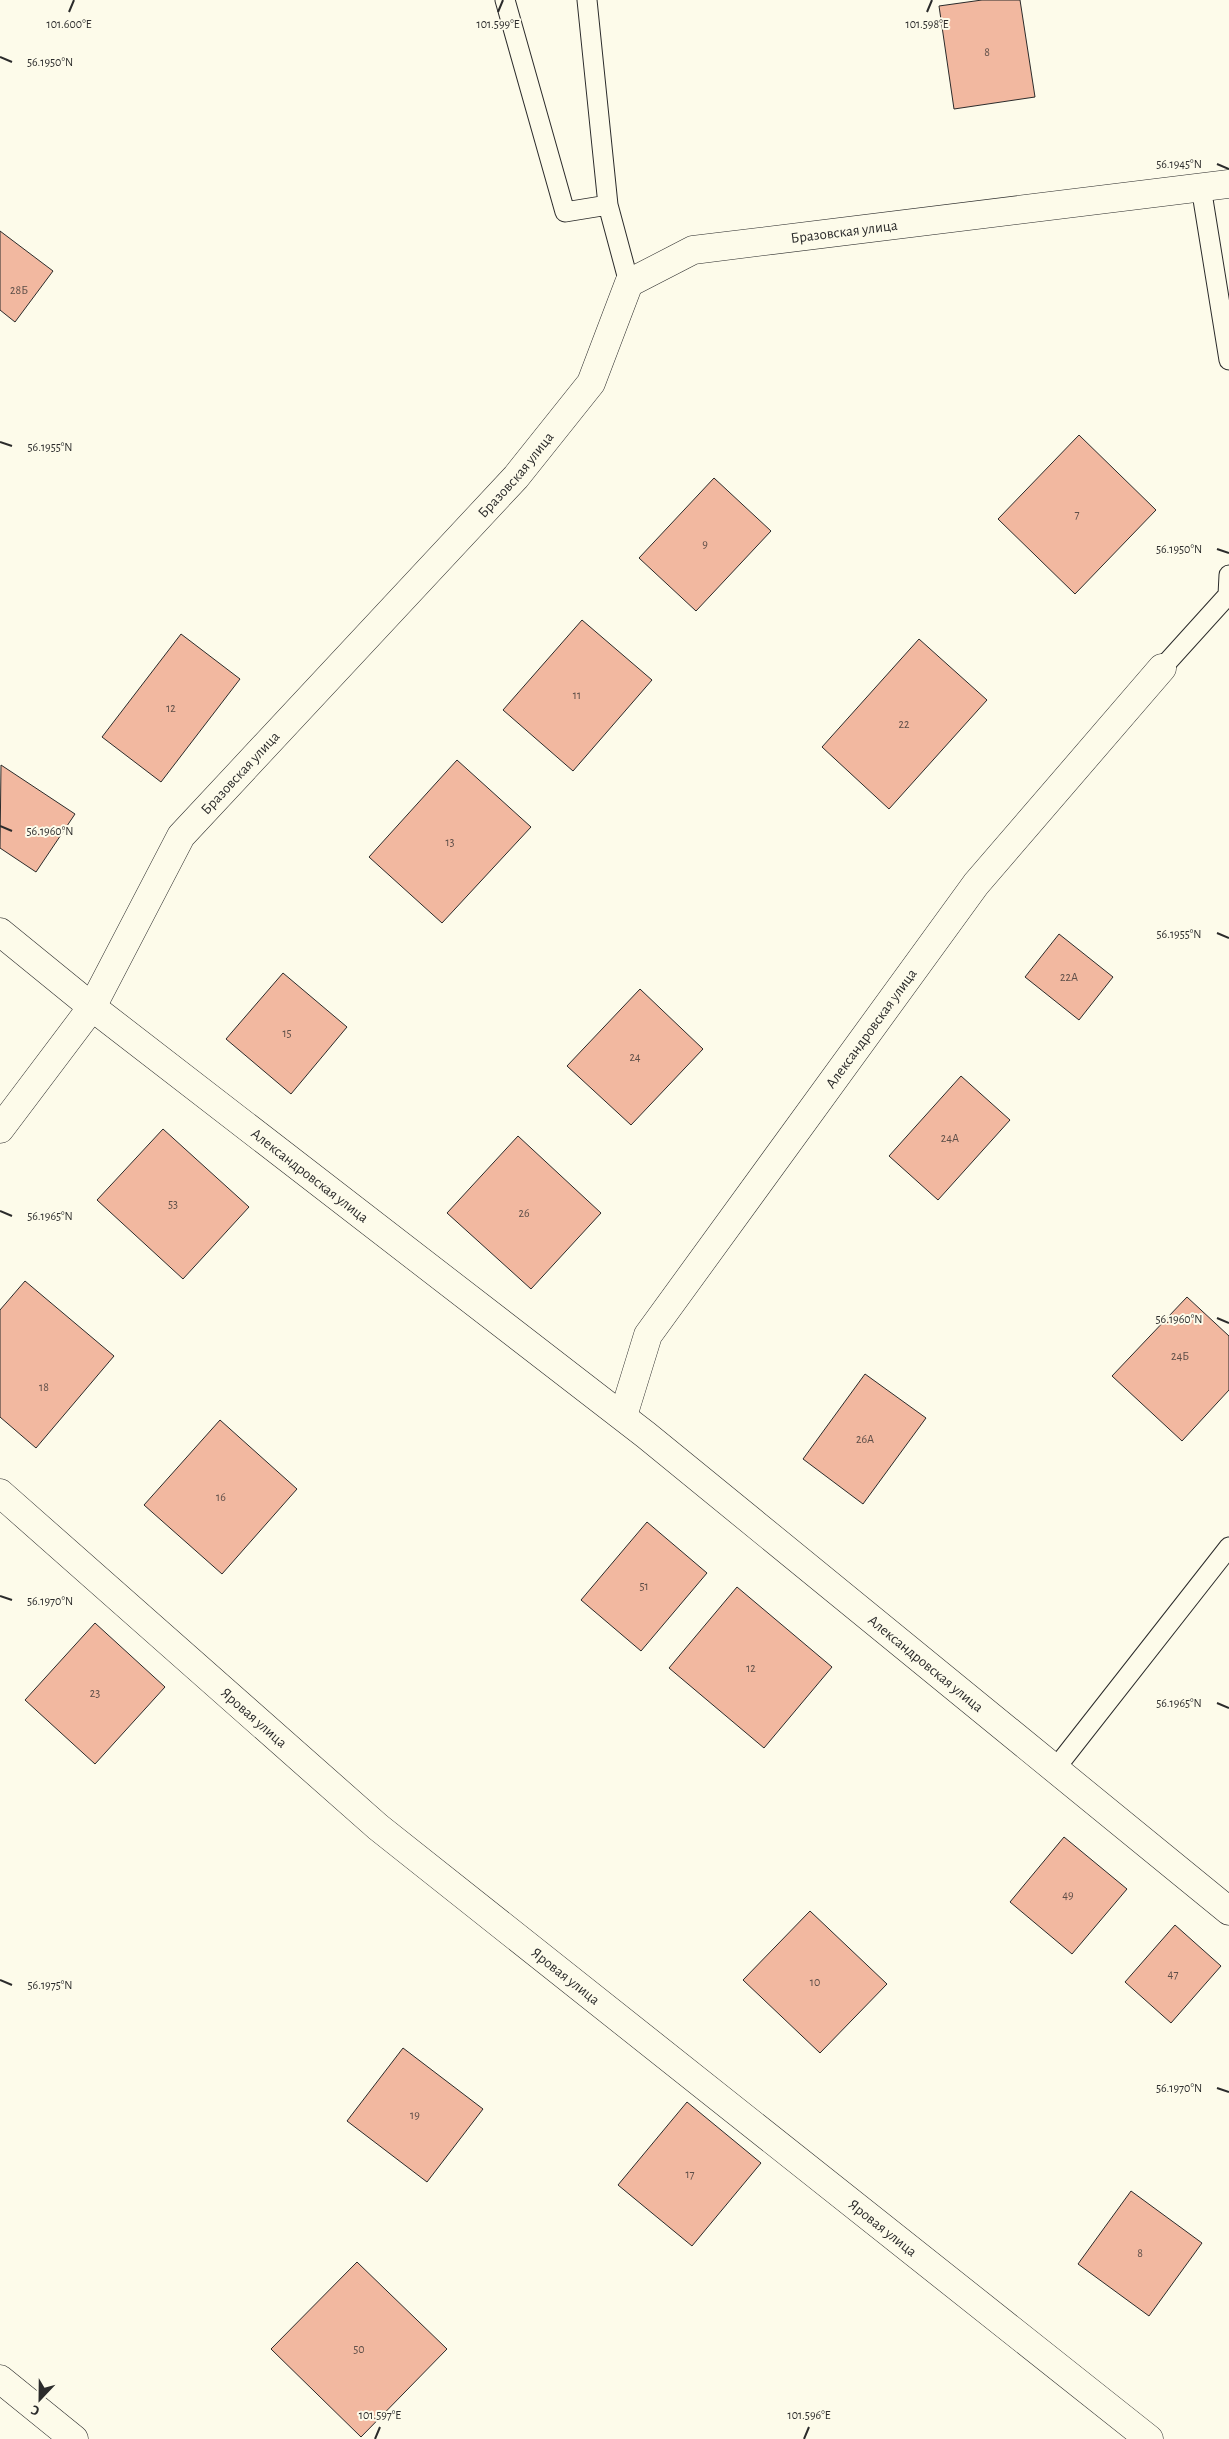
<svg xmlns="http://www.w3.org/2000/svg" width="1229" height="2439" font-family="'Alegreya Sans',sans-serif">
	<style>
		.building { fill: #f2b8a0; stroke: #2b2b2b }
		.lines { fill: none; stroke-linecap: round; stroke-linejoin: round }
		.lane-casing { stroke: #2b2b2b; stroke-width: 21 }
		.street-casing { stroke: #2b2b2b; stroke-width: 29 }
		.secondary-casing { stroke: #2b2b2b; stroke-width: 29 }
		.lane { stroke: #fdfbea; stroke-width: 19 }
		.street { stroke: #fdfbea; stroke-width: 28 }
		.secondary { stroke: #fdfbea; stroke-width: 28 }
		.ticks { fill: none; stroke: #2b2b2b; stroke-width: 2 }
		.labels { text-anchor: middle; stroke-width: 4; stroke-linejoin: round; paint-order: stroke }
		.number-label { font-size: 12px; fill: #5d4e48 }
		.street-label { font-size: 15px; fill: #2b2b2b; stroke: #fdfbea }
		.ticks-label { font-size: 12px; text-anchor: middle; fill: #2b2b2b; stroke: #fdfbea; stroke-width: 4; stroke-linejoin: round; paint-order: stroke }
	</style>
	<rect width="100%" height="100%" fill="#fdfbea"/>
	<path class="building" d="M982 0H1020L1035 97 954 109 939 6Z
		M0 231 53 271 15 322 0 310Z
		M1079 435 1156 510 1075 594 998 519Z
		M714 478 771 531 696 611 639 558Z
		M582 620 652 680 573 771 503 710Z
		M181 634 240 679 161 782 102 737Z
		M919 639 987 700 889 809 822 747Z
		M457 760 531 827 442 923 369 857Z
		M1 765 75 814 36 872 0 848Z
		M1059 934 1113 977 1079 1020 1025 977Z
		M283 973 347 1027 291 1094 226 1039Z
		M640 989 703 1049 631 1125 567 1066Z
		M961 1076 1010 1120 938 1200 889 1156Z
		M163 1129 249 1207 183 1279 97 1200Z
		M518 1136 601 1213 531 1289 447 1213Z
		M25 1281 114 1356 36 1448 0 1417V1310Z
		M1187 1297 1229 1336V1390L1182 1441 1112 1376Z
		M865 1374 926 1418 863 1504 803 1459Z
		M220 1420 297 1489 222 1574 144 1505Z
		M647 1522 707 1573 641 1651 581 1600Z
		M737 1587 832 1667 764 1748 669 1668Z
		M95 1623 165 1687 95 1764 25 1700Z
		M1064 1837 1127 1889 1072 1954 1010 1902Z
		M810 1911 887 1984 820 2053 743 1980Z
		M1175 1925 1221 1966 1171 2023 1125 1982Z
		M403 2048 483 2109 427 2182 347 2121Z
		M687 2102 761 2163 692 2246 618 2185Z
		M1131 2191 1202 2243 1149 2316 1078 2264Z
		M357 2262 447 2349 361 2437 271 2349Z"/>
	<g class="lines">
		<g class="lane-casing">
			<path id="lane" d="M505 0 565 212 608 205
				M587 0 608 205 629 283
				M1201 187 1229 360
				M1162 668 1228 595 1229 575
				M1055 1769 1229 1547"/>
		</g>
		<g class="street-casing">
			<g id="street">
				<path id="s1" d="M0 932 92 1007 646 1435 1229 1911"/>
				<path id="s2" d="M0 1129 92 1007 181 836 516 477 591 383 629 283 693 250 1229 184"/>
				<path id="s3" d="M623 1416 648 1335 976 884 1162 668"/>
				<path id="s4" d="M0 1493 378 1827 1149 2439"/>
			</g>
		</g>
		<g class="secondary-casing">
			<path id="secondary" d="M0 2379 74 2439"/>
		</g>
		<use href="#lane" class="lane"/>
		<use href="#street" class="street"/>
		<use href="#secondary" class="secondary"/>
	</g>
	<path class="ticks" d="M69 12 74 0M498 12 503 0M927 12 932 0M0 57 12 62M1217 164 1229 169M0 442 12 446M1217 549 1229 553M0 826 12 831M1217 933 1229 938M0 1211 12 1216M1217 1318 1229 1323M0 1596 12 1600M1217 1703 1229 1708M0 1980 12 1985M1217 2088 1229 2092M375 2439 380 2427M804 2439 809 2427"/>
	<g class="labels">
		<g class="number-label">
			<text x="987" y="56">8</text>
			<text x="19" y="294">28Б</text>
			<text x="1077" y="518">7</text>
			<text x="705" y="548">9</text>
			<text x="577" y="699">11</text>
			<text x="171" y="712">12</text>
			<text x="904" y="728">22</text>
			<text x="450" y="846">13</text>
			<text x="1069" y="981">22А</text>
			<text x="287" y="1037">15</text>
			<text x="635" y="1061">24</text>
			<text x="950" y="1142">24А</text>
			<text x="173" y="1208">53</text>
			<text x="524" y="1217">26</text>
			<text x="1180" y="1360">24Б</text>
			<text x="44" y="1391">18</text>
			<text x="865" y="1443">26А</text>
			<text x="221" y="1501">16</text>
			<text x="644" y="1590">51</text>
			<text x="751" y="1672">12</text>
			<text x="95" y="1697">23</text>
			<text x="1068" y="1899">49</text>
			<text x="1173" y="1978">47</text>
			<text x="815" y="1986">10</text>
			<text x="415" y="2119">19</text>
			<text x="690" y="2178">17</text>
			<text x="1140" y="2257">8</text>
			<text x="359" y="2353">50</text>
		</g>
		<g class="street-label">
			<text dy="5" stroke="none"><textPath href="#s2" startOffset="1288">Бразовская улица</textPath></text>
			<text dy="5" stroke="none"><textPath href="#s2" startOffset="838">Бразовская улица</textPath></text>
			<text dy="5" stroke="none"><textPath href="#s2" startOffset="432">Бразовская улица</textPath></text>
			<text dy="5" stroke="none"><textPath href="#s3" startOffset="464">Александровская улица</textPath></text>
			<text dy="5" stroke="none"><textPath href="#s1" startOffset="394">Александровская улица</textPath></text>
			<text dy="5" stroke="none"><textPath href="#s1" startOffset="1180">Александровская улица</textPath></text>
			<text dy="5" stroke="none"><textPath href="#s4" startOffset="339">Яровая улица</textPath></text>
			<text dy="5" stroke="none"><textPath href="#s4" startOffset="744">Яровая улица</textPath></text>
			<text dy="5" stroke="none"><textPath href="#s4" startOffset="1149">Яровая улица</textPath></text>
		</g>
	</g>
	<g class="ticks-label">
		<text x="927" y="28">101.598°E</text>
		<text x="69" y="28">101.600°E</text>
		<text x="498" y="28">101.599°E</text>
		<text x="50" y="66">56.1950°N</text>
		<text x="1179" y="168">56.1945°N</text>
		<text x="50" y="451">56.1955°N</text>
		<text x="1179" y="553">56.1950°N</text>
		<text x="50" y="835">56.1960°N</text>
		<text x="1179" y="938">56.1955°N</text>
		<text x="50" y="1220">56.1965°N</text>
		<text x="1179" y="1323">56.1960°N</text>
		<text x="50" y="1605">56.1970°N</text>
		<text x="1179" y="1707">56.1965°N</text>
		<text x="50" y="1989">56.1975°N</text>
		<text x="1179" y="2092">56.1970°N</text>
		<text x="380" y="2419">101.597°E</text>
		<text x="809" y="2419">101.596°E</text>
	</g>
	<g transform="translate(40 2399) rotate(202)" stroke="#fdfbea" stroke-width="4" paint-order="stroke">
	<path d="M0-4L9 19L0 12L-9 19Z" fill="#2b2b2b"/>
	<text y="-8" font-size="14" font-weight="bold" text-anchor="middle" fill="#2b2b2b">С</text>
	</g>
</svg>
